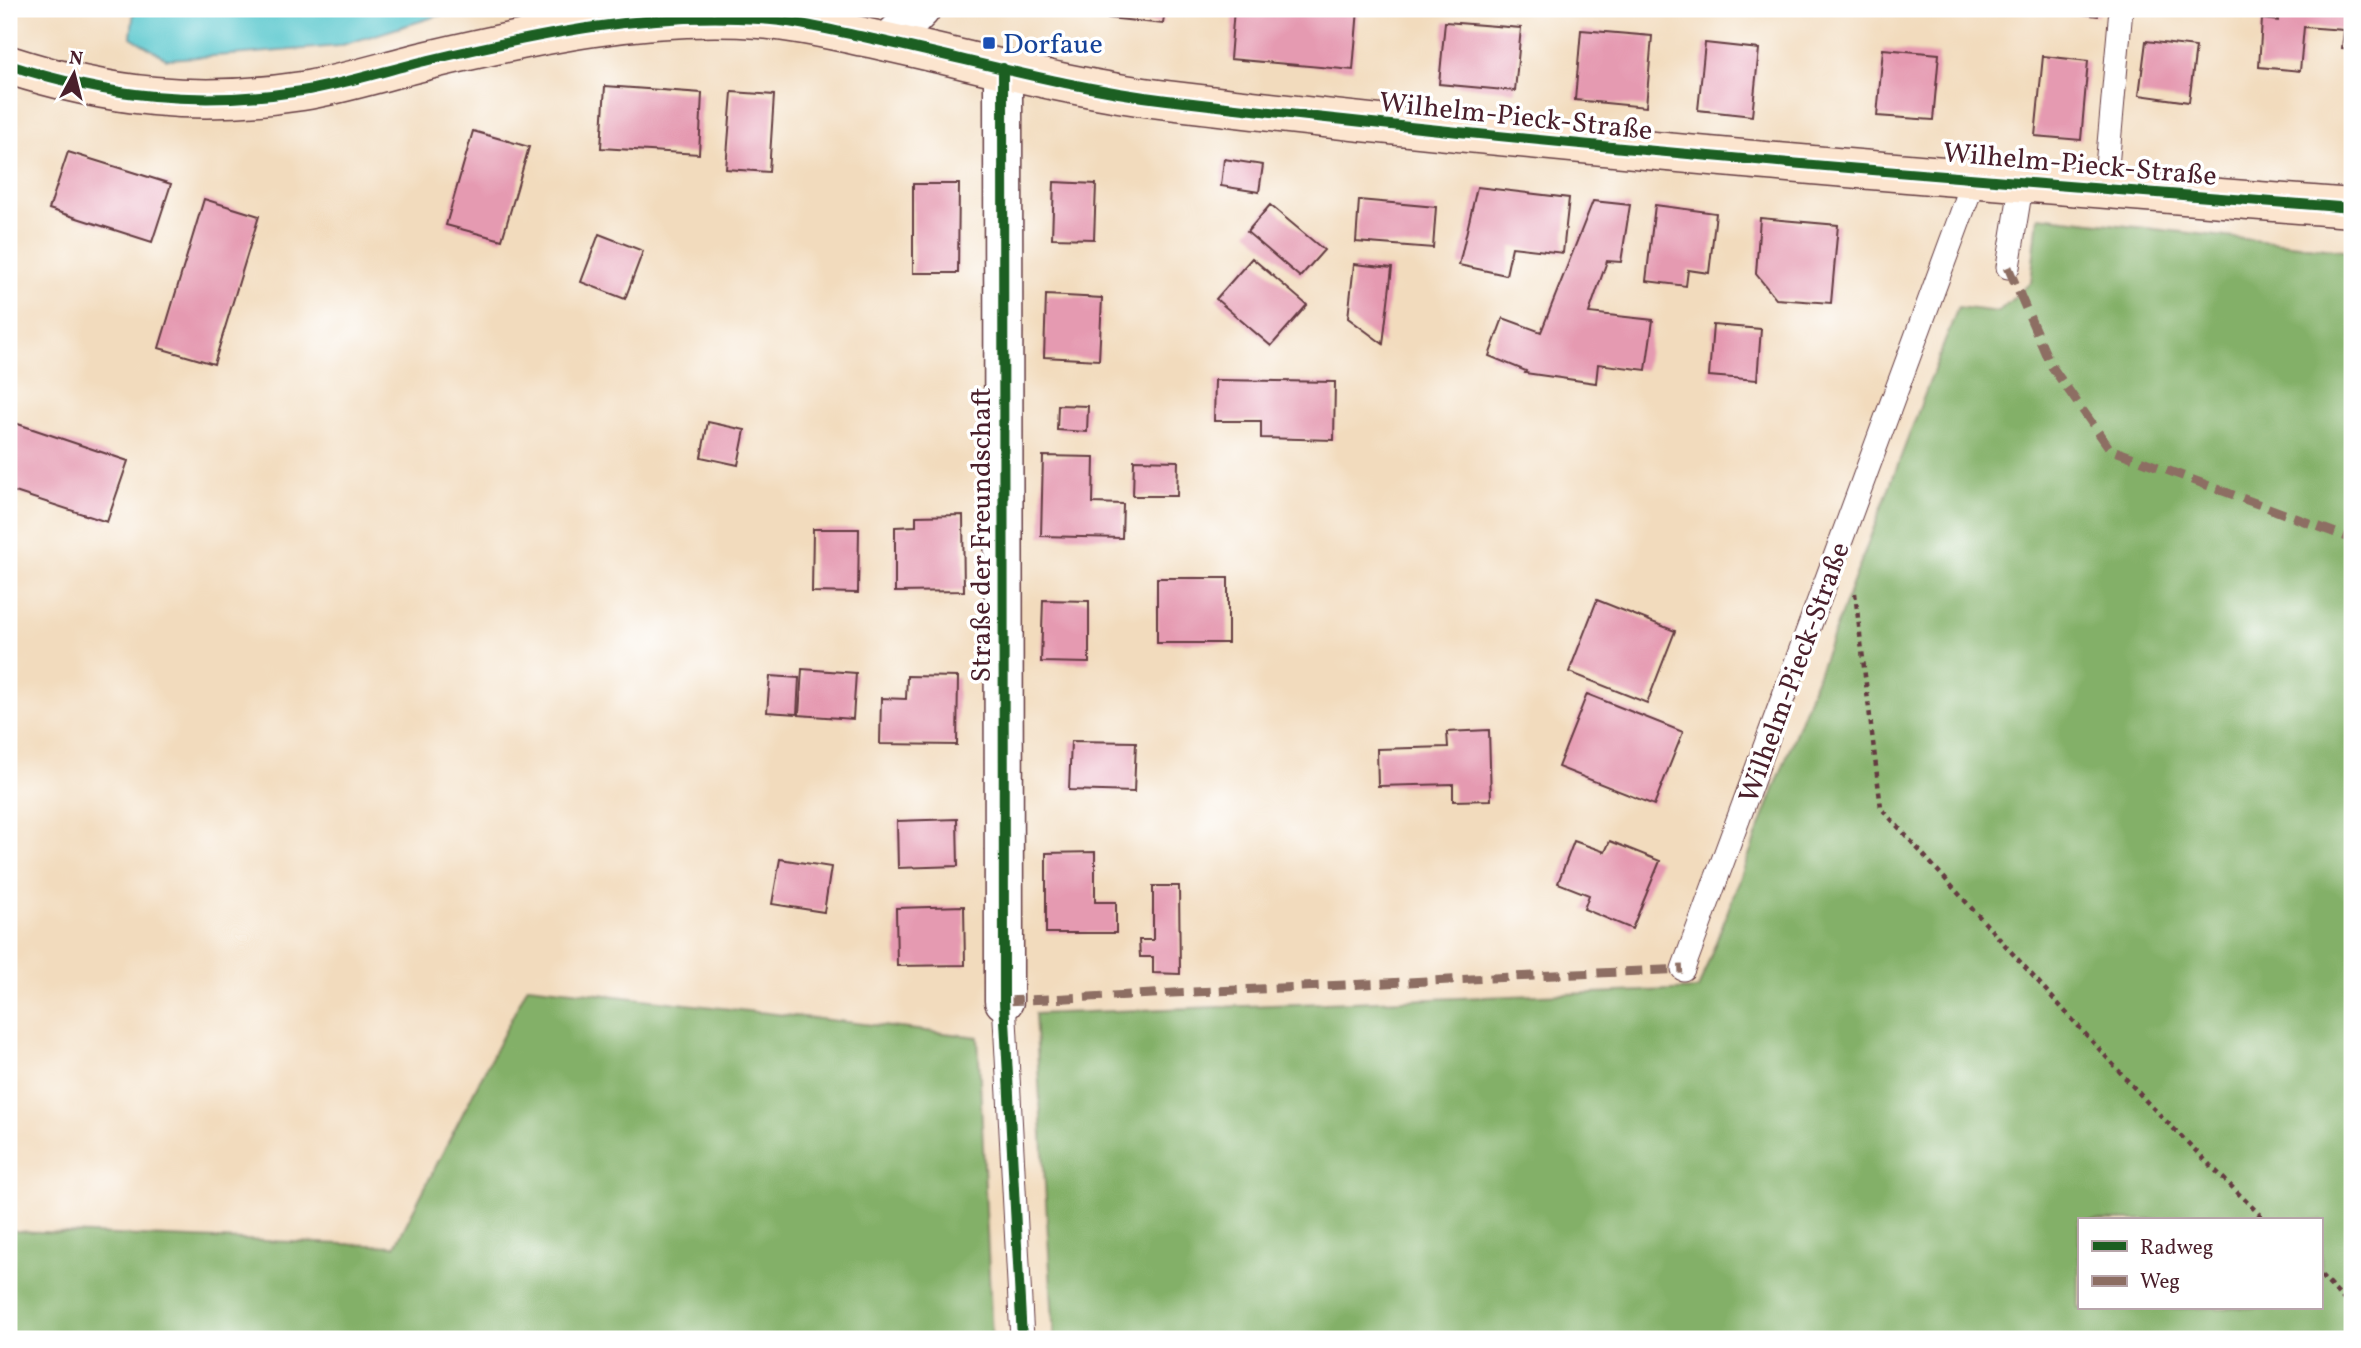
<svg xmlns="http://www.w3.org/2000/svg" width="2361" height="1348" font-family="Vollkorn,serif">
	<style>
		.forest { fill: #83b068; stroke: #66684a; stroke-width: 2; fill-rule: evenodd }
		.water { fill: #5ac8ce; stroke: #52747c; stroke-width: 2 }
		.building { fill: #e59ab1 }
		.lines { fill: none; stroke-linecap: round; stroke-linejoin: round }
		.lane-casing { stroke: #633b41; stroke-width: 25 }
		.street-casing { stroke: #633b41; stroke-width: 41 }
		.secondary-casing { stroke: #633b41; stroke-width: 41 }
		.path { stroke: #633b41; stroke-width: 4.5; stroke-dasharray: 5 5; stroke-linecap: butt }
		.lane { stroke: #fff; stroke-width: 23 }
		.street { stroke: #fff; stroke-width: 38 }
		.secondary { stroke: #fce5cf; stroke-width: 38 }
		.quiet { stroke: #8d6e63; stroke-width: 9; stroke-dasharray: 18 9; stroke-linecap: butt }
		.cycleway-casing { stroke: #fff; stroke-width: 15 }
		.cycleway { stroke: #1b5e20; stroke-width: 10 }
		.transit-dot { fill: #1a4fb4; stroke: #fff; stroke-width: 2.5 }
		.labels { text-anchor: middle; stroke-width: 7; stroke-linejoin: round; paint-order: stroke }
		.transit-label { font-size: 28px; fill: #164399; stroke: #fff; text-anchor: start }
		.street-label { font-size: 28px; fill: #4a1f2b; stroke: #fff }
	</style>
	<rect width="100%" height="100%" fill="#fff"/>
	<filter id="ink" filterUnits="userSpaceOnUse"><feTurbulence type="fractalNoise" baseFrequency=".0143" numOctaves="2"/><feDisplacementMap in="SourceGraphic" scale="14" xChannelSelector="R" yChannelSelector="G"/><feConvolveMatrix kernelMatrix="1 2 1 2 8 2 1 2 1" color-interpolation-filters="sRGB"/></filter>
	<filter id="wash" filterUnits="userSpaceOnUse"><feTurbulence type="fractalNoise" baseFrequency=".00686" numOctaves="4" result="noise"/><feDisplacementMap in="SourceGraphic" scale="28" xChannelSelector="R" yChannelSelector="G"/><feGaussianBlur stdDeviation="1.57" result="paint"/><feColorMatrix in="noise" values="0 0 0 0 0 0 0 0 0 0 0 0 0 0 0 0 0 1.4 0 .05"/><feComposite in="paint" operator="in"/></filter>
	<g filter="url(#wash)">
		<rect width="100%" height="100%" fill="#f2dbbd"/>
		<path class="forest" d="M2038 216 2352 251V1339H1054L1035 1014 1698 989 1958 307 1998 312 2031 282ZM2079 1220H2321V1308H2079Z
			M528 986 978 1037 992 1339H9V1227L15 1231 395 1246Z"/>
		<path class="water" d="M134 9H460L339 46 244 54 167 59 131 37Z"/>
		<g id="blocks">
			<path class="building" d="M1091 9H1165L1163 24 1091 16Z
				M1234 9H1358L1353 70 1230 59Z
				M2040 9H2099L2098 16Z
				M2279 9H2352V49L2342 48 2344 30 2304 27 2300 71 2259 67 2262 19 2278 21Z
				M1445 22 1521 28 1515 91 1439 84Z
				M1581 30 1652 36 1646 107 1575 100Z
				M2146 41 2196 47 2189 102 2139 95Z
				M1705 43 1759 49 1752 116 1698 110Z
				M1883 49 1939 54 1933 120 1877 116Z
				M2043 56 2088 61 2081 140 2035 136Z
				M605 86 702 93 699 154 601 148Z
				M732 92 774 95 769 172 726 169Z
				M473 131 529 147 502 240 446 225Z
				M68 152 171 184 152 242 49 209Z
				M1224 159 1263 165 1259 192 1221 186Z
				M1054 182 1096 184 1094 239 1052 238Z
				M913 184H959L958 273H913Z
				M1477 187 1569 198 1563 253 1512 247 1506 275 1459 265Z
				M204 199 259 216 214 364 159 348Z
				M1359 200 1436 207 1433 248 1356 242Z
				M1593 201 1630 205 1621 262 1607 261 1589 313 1653 320 1646 370 1598 364 1596 383 1525 373 1526 371 1489 356 1503 318 1541 332Z
				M1270 205 1324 250 1300 277 1247 232Z
				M1655 205 1716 213 1709 273 1688 270 1686 286 1646 281Z
				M1760 218 1838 225 1831 303 1776 299 1756 274Z
				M599 234 643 251 625 299 581 282Z
				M1252 258 1307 305 1271 346 1216 299Z
				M1354 264 1392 268 1383 344 1348 318Z
				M1046 295 1102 298 1099 360 1044 357Z
				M1713 325 1761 329 1757 380 1709 376Z
				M1215 380 1335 382 1334 440 1261 438V421H1214Z
				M1058 405 1088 406 1087 432 1057 430Z
				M9 421 128 461 107 522 9 490Z
				M708 422 745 430 738 465 701 457Z
				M1043 456 1094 457 1093 503 1123 504 1122 538 1041 536Z
				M1134 460 1178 461 1177 496H1133Z
				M963 515 964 591 895 592V527L916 526V516Z
				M813 529H859L858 593 812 592Z
				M1157 578H1228V643H1157Z
				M1043 600 1089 601V663L1041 662Z
				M1597 600 1675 631 1647 703 1569 672Z
				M802 669 856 673 853 719 799 715Z
				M770 676 799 678 797 714 767 712Z
				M907 676 958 677 957 745 880 744 881 698 906 699Z
				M1587 694 1683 732 1654 805 1558 767Z
				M1489 730 1491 800 1453 801V784L1378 786 1377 749 1448 747 1447 732Z
				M1071 741 1136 742 1134 792 1069 790Z
				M957 819 958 866 898 868 897 821Z
				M1574 841 1605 852 1610 841 1660 861 1632 929 1584 909 1589 895 1558 883Z
				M1095 852V902H1116V933H1046V853Z
				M780 859 831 867 824 912 772 904Z
				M1153 886H1179L1180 974 1153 973V957H1140L1139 940H1153Z
				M964 906 965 965 897 966 896 908Z"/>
		</g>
	</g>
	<g filter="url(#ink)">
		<use href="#blocks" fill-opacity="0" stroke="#633b41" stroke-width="2"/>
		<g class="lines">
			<g class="lane-casing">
				<path id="lane" d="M2105 189 2121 9
					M2008 267 2022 181
					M1683 969 1975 177
					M1004 1001 1022 1339"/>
			</g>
			<g class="street-casing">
				<path id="street" d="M889 42 921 9
					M1003 68 1004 1001"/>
			</g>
			<g class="secondary-casing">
				<path id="secondary" d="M9 65C108 97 198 107 302 91 345 84 387 70 429 60 536 35 648 11 759 19 794 21 830 30 864 37 965 58 1065 88 1167 100 1561 147 1957 178 2352 208"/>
			</g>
			<path class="path" d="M1855 593 1881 808 2147 1102 2265 1220
				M2321 1276 2352 1308"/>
			<use href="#lane" class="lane"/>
			<use href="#street" class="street"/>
			<use href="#secondary" class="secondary"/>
			<path class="quiet" d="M2008 267 2050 364 2110 449 2352 539
				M1004 1001 1683 969"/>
			<g class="cycleway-casing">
				<path id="cycleway" d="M9 65C108 97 198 107 302 91 345 84 387 70 429 60 536 35 648 11 759 19 794 21 830 30 864 37 965 58 1065 88 1167 100 1561 147 1957 178 2352 208
					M1003 68 1004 1001 1022 1339"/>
			</g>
			<use href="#cycleway" class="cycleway"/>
		</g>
	</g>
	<rect class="transit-dot" x="982" y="36" width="14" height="14" rx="3.5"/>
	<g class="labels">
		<g class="transit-label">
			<text x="1003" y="53">Dorfaue</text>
		</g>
		<g class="street-label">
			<text transform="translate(1516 115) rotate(6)" y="10">Wilhelm-Pieck-Straße</text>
			<text transform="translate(2080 163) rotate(5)" y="10">Wilhelm-Pieck-Straße</text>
			<text transform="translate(980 535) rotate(-90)" y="10">Straße der Freundschaft</text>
			<text transform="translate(1793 672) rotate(-70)" y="10">Wilhelm-Pieck-Straße</text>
		</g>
	</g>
	<rect width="2361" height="1348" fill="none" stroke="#fff" stroke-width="35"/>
	<rect x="2078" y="1218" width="245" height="91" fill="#ffffff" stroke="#b7a5aa" stroke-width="2"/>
	<rect x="2092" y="1241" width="35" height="10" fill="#1b5e20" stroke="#b7a5aa" stroke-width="2"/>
	<text x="2140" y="1254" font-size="21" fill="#4a1f2b">Radweg</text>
	<rect x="2092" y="1276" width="35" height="10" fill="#8d6e63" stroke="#b7a5aa" stroke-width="2"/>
	<text x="2140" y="1288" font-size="21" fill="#4a1f2b">Weg</text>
	<g transform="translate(74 74) rotate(7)" stroke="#ffffff" stroke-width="5" paint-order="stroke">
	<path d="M0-5L12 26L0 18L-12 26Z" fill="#4a1f2b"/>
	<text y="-10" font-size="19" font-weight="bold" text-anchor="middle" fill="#4a1f2b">N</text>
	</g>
</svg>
